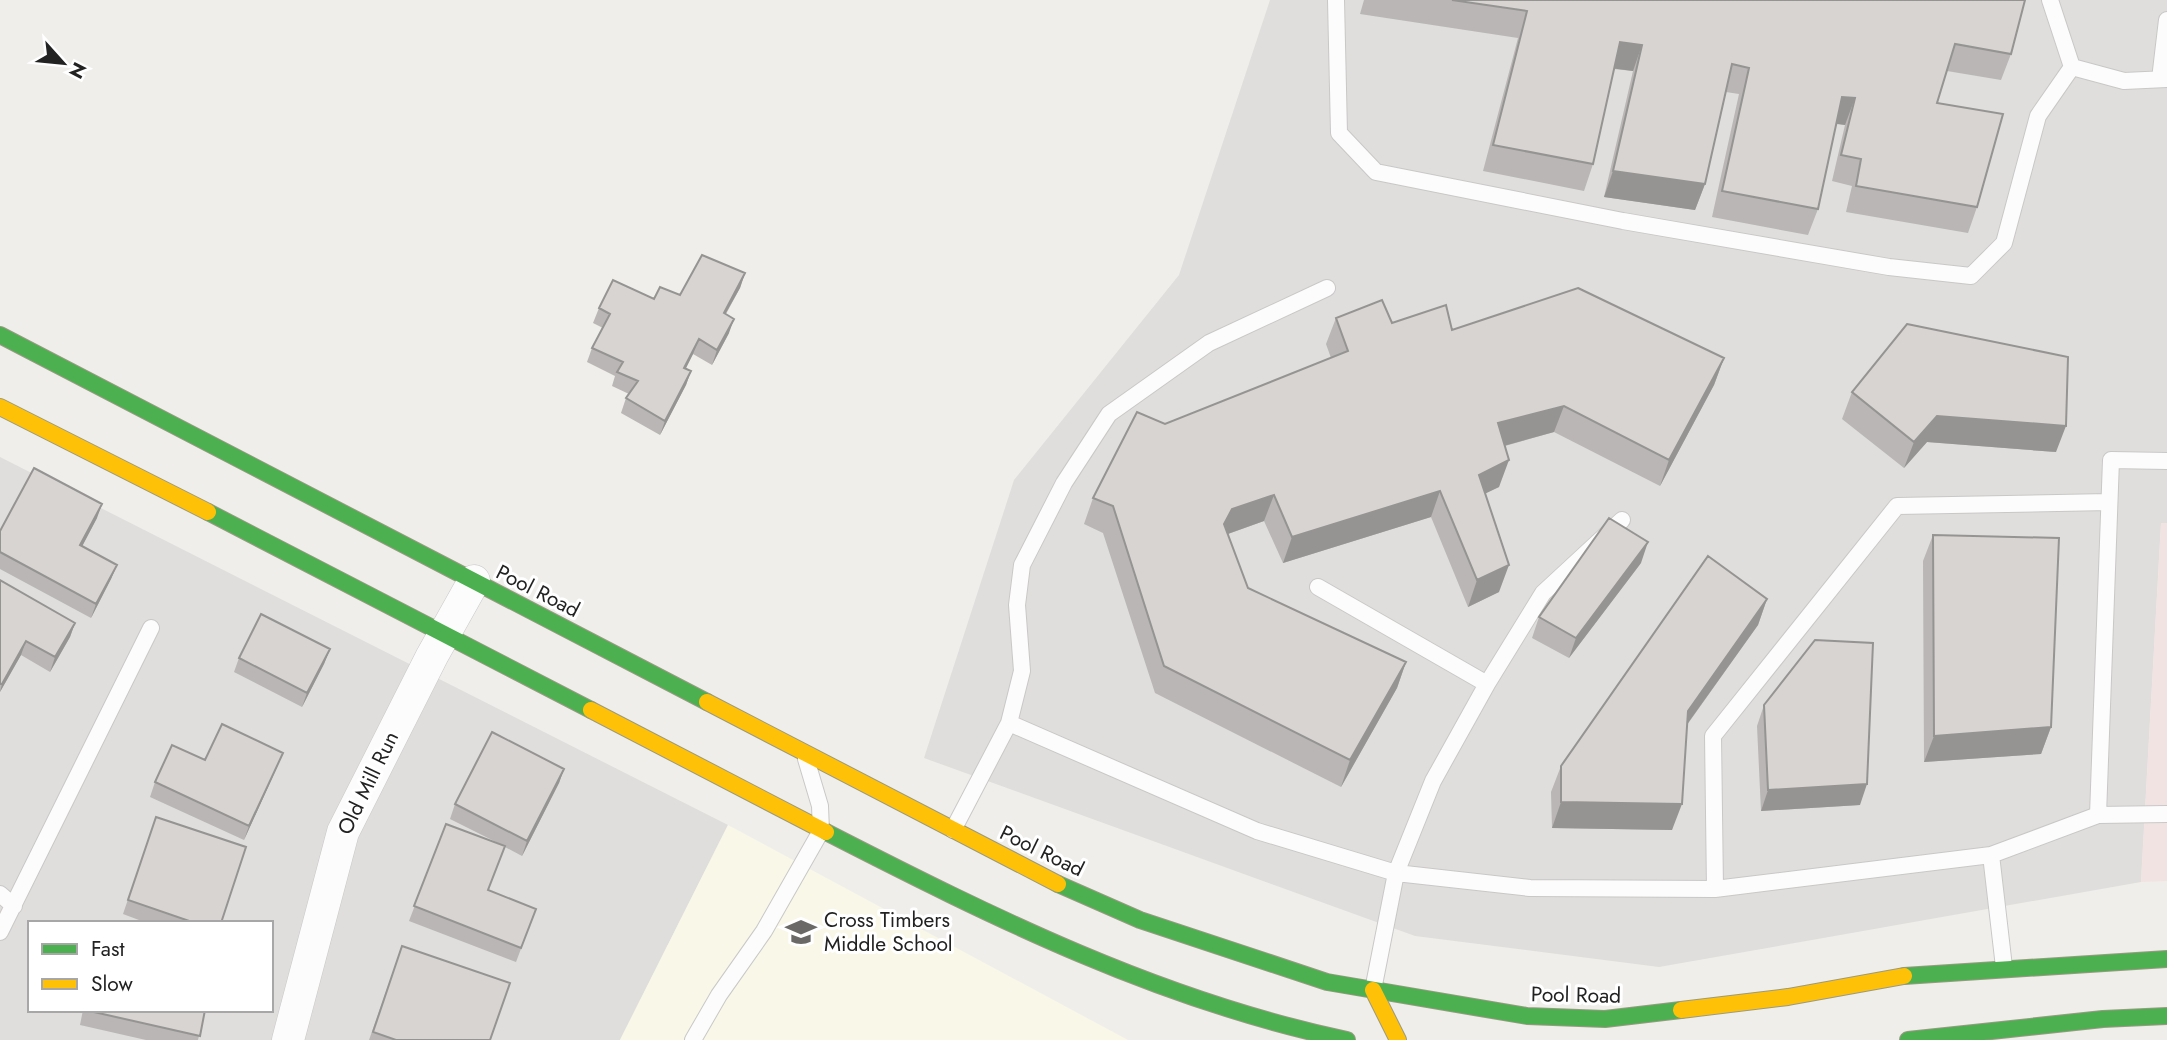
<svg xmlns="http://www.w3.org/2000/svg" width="2167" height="1040" font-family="Jost,sans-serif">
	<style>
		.residential { fill: #dfdedc; fill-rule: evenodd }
		.commercial { fill: #f1e3e1 }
		.education { fill: #f8f7e8 }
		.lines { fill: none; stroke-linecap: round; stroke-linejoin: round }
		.lane-casing { stroke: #c9c8c7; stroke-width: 18 }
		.street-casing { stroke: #c9c8c7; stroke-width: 33 }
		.fast-casing { stroke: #999a82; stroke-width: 18 }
		.slow-casing { stroke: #999a82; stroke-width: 18 }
		.lane { stroke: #fdfcfc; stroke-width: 16 }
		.street { stroke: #fdfcfc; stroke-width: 32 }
		.fast { stroke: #4caf50; stroke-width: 16 }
		.slow { stroke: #ffc107; stroke-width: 16 }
		.wall { fill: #b9b6b5 }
		.shaded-wall { fill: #969493 }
		.building { fill: #d7d4d2; stroke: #969493; stroke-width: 2 }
		.labels { text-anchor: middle; stroke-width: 6; stroke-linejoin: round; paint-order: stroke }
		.street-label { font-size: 21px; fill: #222; stroke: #fff }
		.poi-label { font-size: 21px; fill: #222; stroke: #fff; text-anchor: start }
	</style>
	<rect width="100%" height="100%" fill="#f0eeeb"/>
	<path class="residential" d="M1270 0H2167V523L2161 524 2141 882 1659 967 1415 936 924 758 1014 480 1179 275Z
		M0 457 728 825 620 1040H0ZM30 923H271V1010H30Z"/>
	<path class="commercial" d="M2161 523H2167V881L2141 882Z"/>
	<path class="education" d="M728 825 1128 1040H620Z"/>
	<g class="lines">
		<g class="lane-casing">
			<path id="lane" d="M1336 0 1339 133 1376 172 1623 221 1889 267 1971 276 2004 243 2038 116 2072 67
				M2050 0 2072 67 2124 81 2167 79
				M2160 79 2167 20
				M2167 461 2111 460 2098 815 2167 814
				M1318 587 1487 684
				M1009 723 1257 831 1396 873 1433 781 1487 684 1543 593 1622 520
				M953 830 1009 723 1022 671 1017 605 1022 565 1064 483 1109 414 1209 343 1327 288
				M1715 889 1713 736 1897 506 2109 502
				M0 894 14 906
				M0 932 151 628
				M2004 967 1991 855 2098 815
				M1373 990 1396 873 1530 888 1715 889 1991 855
				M693 1040 719 995 764 931 821 831 820 806 806 759"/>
		</g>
		<g class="street-casing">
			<path id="street" d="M288 1040 343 832 432 656 474 581"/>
		</g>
		<g class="fast-casing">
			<path id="fast" d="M0 335 707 702
				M208 512 591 710
				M826 832C994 918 1161 1001 1347 1040
				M1058 884 1140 920 1327 982 1527 1016 1605 1019 1681 1010
				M1904 976 2167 959
				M1908 1040 2103 1019 2167 1016"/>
		</g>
		<g class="slow-casing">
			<path id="slow" d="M0 407 208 512
				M707 702 1058 884
				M591 710 826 832
				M1373 990 1398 1040
				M1681 1010 1788 997 1904 976"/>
		</g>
		<use href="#lane" class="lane"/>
		<use href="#street" class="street"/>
		<use href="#fast" class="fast"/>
		<use href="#slow" class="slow"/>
	</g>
	<path class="wall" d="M1364 0H2025L2011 54 2001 80 1947 71 1937 103 1977 207 1968 233 1846 212 1852 186 1832 181 1845 125 1836 124 1818 209 1808 235 1712 217 1739 94 1726 92 1705 184 1695 210 1604 197 1633 71 1614 69 1593 164 1584 191 1483 171 1518 38 1360 14Z
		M745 273 740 288 726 314 729 333 712 365 693 354 686 368 691 371 686 385 660 435 621 413 626 398 629 394 612 386 615 376 587 362 592 348 603 328 593 323 599 308 680 295Z
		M1336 318 1724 358 1714 385 1660 486 1554 432 1505 446 1499 487 1485 493 1499 592 1468 607 1431 517 1283 563 1264 521 1228 534 1248 588 1406 662 1397 688 1341 787 1155 693 1103 533 1084 524 1093 498 1165 424 1331 358 1326 344Z
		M1852 392 2056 452 1927 442 1904 468 1842 419Z
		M97 518 82 546 117 565 111 579 91 618 0 569V531Z
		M1933 535 2051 727 2041 754 1924 762 1923 561Z
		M1641 563 1569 658 1532 638 1539 617Z
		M0 580 75 623 70 637 50 672 21 655 0 692Z
		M1767 599 1758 625 1687 725 1672 830 1552 828 1551 792 1561 766Z
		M330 649 324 664 302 707 234 672 239 658Z
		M1764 705 1860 805 1761 811 1757 726Z
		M205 760 277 767 244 840 150 797 155 782Z
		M564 769 559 783 522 856 505 847 488 890 536 909 516 962 409 921 446 824 502 845 450 819 455 804Z
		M156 817 221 923H147L123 914Z
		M402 946 490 1040H369Z
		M83 1010H205L198 1040H146L80 1025Z"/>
	<path class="shaded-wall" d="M1620 42 1642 45 1633 71 1610 68Z
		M1842 97 1855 98 1845 125 1832 123Z
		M1613 171 1705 184 1695 210 1604 197Z
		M745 273 740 288 718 327 724 313Z
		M734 319 729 333 712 365 717 350Z
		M699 339 693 354 679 382 684 368Z
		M1724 358 1714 385 1660 486 1669 460Z
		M691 371 686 385 660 435 665 421Z
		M1564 406 1554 432 1489 450 1498 423Z
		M1937 416 2066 426 2056 452 1927 442 1904 468 1914 442Z
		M1509 460 1499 487 1470 501 1479 475Z
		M1440 491 1431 517 1283 563 1292 537Z
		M1274 495 1264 521 1222 536 1224 524 1232 509Z
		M102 504 97 518 75 560 80 545Z
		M1648 542 1641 563 1569 658 1576 638Z
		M117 565 111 579 91 618 96 604Z
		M1509 565 1499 592 1468 607 1477 580Z
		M1767 599 1758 625 1678 737 1688 711Z
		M75 623 70 637 50 672 55 657Z
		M26 641 21 655 0 692 2 684Z
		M330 649 324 664 302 707 307 693Z
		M1406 662 1397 688 1341 787 1350 760Z
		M2051 727 2041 754 1924 762 1934 736Z
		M283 753 277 767 244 840 249 826Z
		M564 769 559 783 522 856 527 841Z
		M1867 784 1860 805 1761 811 1768 790Z
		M1561 802 1682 804 1672 830 1552 828Z"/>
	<path class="building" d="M1452 0H2025L2011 54 1955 44 1937 103 2003 114 1977 207 1856 186 1861 159 1841 155 1855 98 1842 97 1818 209 1722 191 1749 68 1732 64 1705 184 1613 171 1642 45 1620 42 1593 164 1493 145 1527 11Z
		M702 255 745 273 724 313 734 319 717 350 699 339 684 368 691 371 665 421 626 398 638 381 617 372 623 362 592 348 610 314 599 308 613 280 654 299 660 287 680 295Z
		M1578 288 1724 358 1669 460 1564 406 1498 423 1509 460 1479 475 1509 565 1477 580 1440 491 1292 537 1274 495 1232 509 1224 524 1248 588 1406 662 1350 760 1164 666 1113 506 1093 498 1137 412 1165 424 1348 351 1336 318 1382 300 1392 323 1446 305 1452 330Z
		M1907 324 2068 357 2066 426 1937 416 1914 442 1852 392Z
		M34 468 102 504 80 545 117 565 96 604 0 552V531Z
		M1609 518 1648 542 1576 638 1539 617Z
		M1933 535 2059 538 2051 727 1934 736Z
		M1708 556 1767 599 1688 711 1682 804 1561 802V766Z
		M0 580 75 623 55 657 26 641 2 684H0Z
		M261 614 330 649 307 693 239 658Z
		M1815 640 1873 643 1867 784 1768 790 1764 705Z
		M222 724 283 753 249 826 155 782 172 745 205 760Z
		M492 732 564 769 527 841 455 804Z
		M156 817 246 847 221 923H195L128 900Z
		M446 824 505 846 488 890 536 909 521 948 414 906Z
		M402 946 510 983 490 1040H396L373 1032Z
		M85 1010H205L200 1036Z"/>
	<defs>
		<g id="school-bare" transform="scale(2.415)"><path d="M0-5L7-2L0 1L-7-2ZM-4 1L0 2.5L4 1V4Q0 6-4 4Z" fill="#6a6968" stroke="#fff" stroke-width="2.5" paint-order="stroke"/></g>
	</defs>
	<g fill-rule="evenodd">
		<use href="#school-bare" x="801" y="932"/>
	</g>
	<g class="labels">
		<g class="street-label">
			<text transform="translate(538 591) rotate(27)" y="7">Pool Road</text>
			<text transform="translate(368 783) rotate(-64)" y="7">Old Mill Run</text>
			<text transform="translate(1042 851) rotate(26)" y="7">Pool Road</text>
			<text transform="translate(1576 995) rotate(1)" y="7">Pool Road</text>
		</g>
		<g class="poi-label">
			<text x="824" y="927">Cross Timbers<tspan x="824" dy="24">Middle School</tspan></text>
		</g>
	</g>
	<rect x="28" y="921" width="245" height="91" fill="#ffffff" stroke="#a7a7a7" stroke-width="2"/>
	<rect x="42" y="944" width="35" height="10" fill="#4caf50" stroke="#a7a7a7" stroke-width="2"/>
	<text x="91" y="956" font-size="21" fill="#222222">Fast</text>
	<rect x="42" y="979" width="35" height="10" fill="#ffc107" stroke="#a7a7a7" stroke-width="2"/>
	<text x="91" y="991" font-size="21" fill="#222222">Slow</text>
	<g transform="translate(63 63) rotate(117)" stroke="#ffffff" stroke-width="5" paint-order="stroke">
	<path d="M0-5L12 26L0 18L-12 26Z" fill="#222222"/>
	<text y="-10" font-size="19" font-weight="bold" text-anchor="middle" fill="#222222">N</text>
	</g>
</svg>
